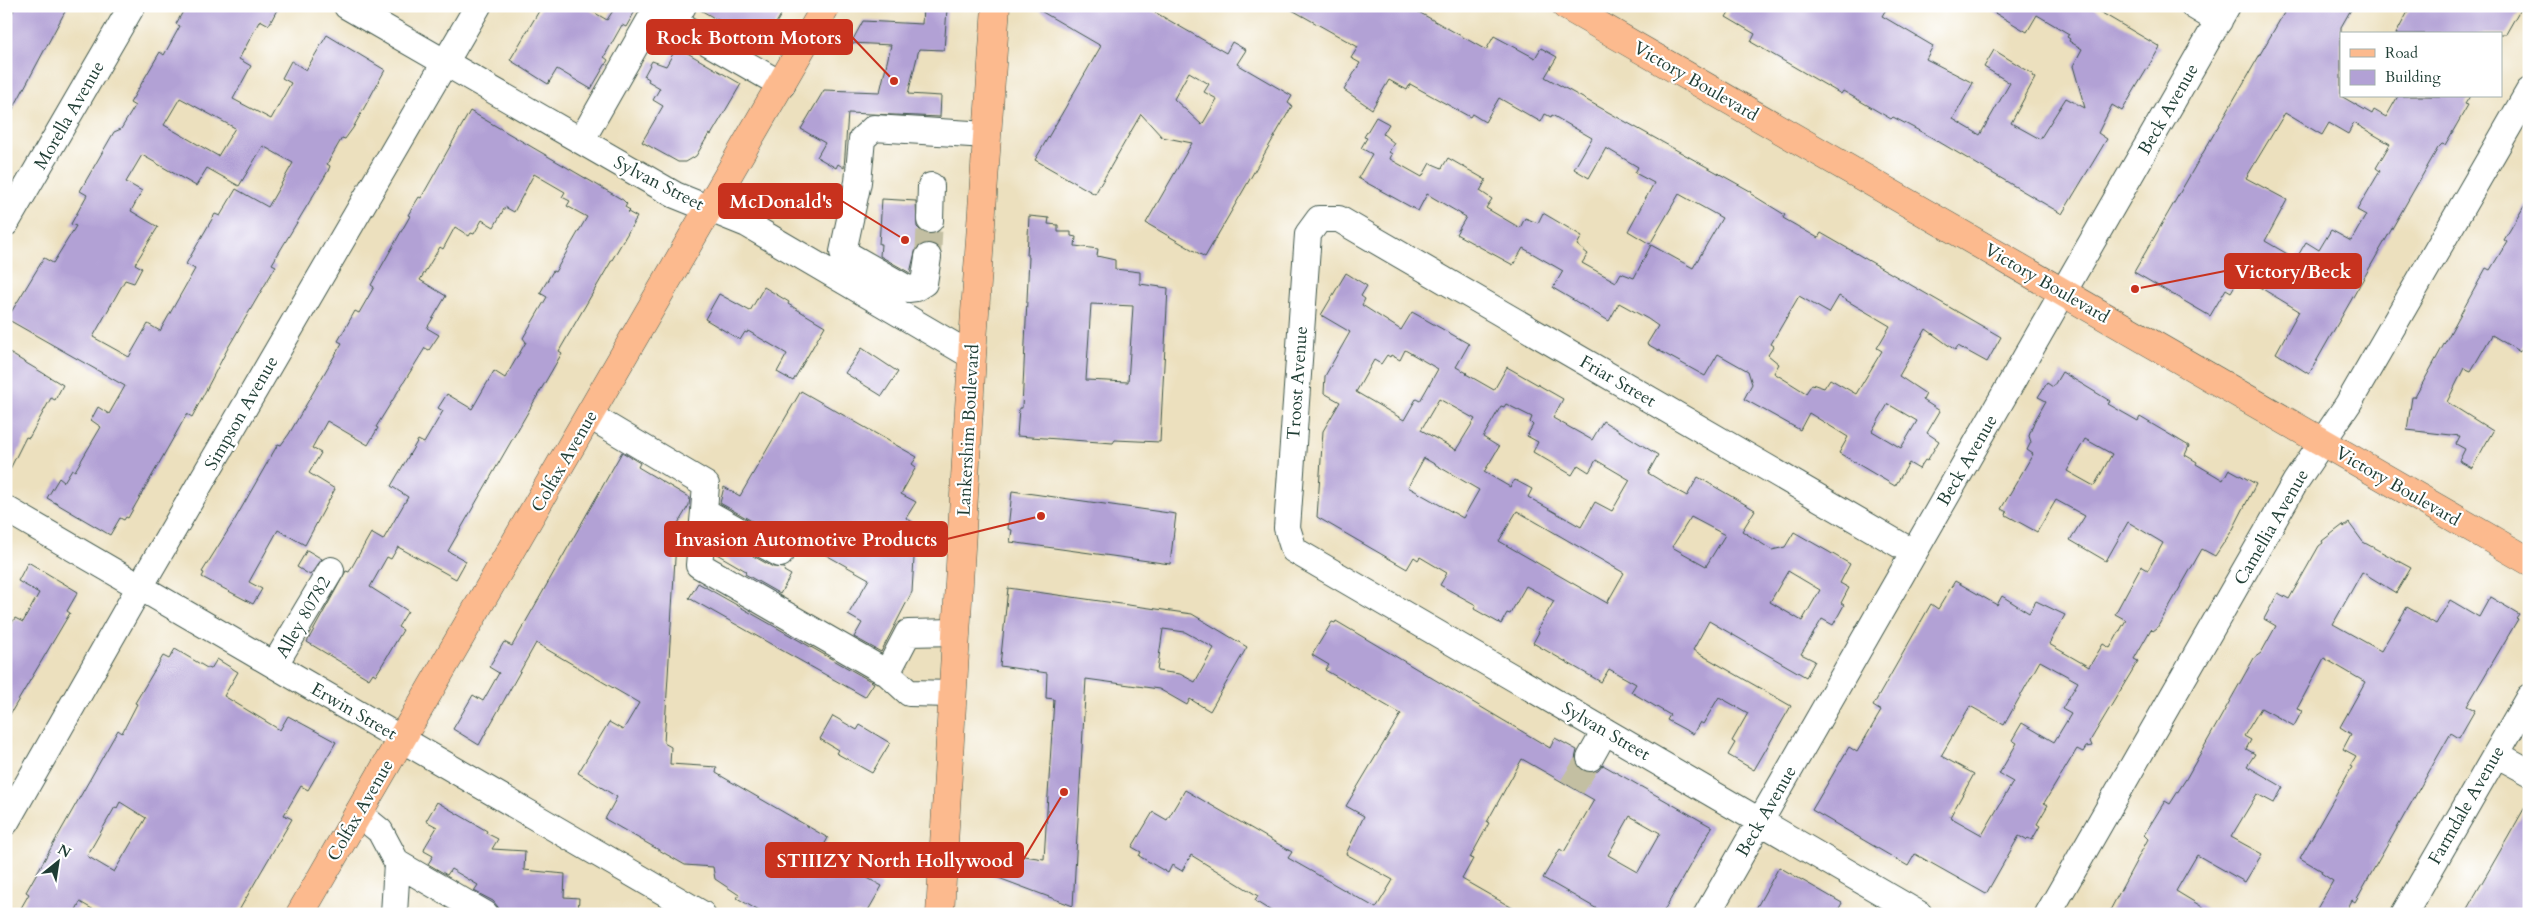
<svg xmlns="http://www.w3.org/2000/svg" width="2535" height="920" font-family="Cardo,serif">
	<style>
		.building { fill: #b2a1d5; fill-rule: evenodd }
		.lines { fill: none; stroke-linecap: round; stroke-linejoin: round }
		.minor-tunnel { stroke: #c3bfa2; stroke-width: 26; stroke-dasharray: 26 13; stroke-linecap: butt }
		.minor-casing { stroke: #3e5549; stroke-width: 28 }
		.major-casing { stroke: #3e5549; stroke-width: 29 }
		.minor { stroke: #fff; stroke-width: 26 }
		.major { stroke: #fcba8e; stroke-width: 28 }
		.labels { text-anchor: middle; stroke-width: 4.5; stroke-linejoin: round; paint-order: stroke }
		.street-label { font-size: 18px; fill: #1f3d34; stroke: #fff }
		.leader { fill: none; stroke: #c8321e; stroke-width: 2 }
		.callout-dot { fill: #c8321e; stroke: #fff; stroke-width: 2 }
		.callout { fill: #c8321e; stroke: #c8321e; stroke-width: 2 }
		.callout-label { font-size: 19px; text-anchor: middle; font-weight: bold; fill: #fff }
	</style>
	<rect width="100%" height="100%" fill="#fff"/>
	<filter id="ink" filterUnits="userSpaceOnUse"><feTurbulence type="fractalNoise" baseFrequency=".02" numOctaves="2"/><feDisplacementMap in="SourceGraphic" scale="10" xChannelSelector="R" yChannelSelector="G"/><feConvolveMatrix kernelMatrix="1 2 1 2 8 2 1 2 1" color-interpolation-filters="sRGB"/></filter>
	<filter id="wash" filterUnits="userSpaceOnUse"><feTurbulence type="fractalNoise" baseFrequency=".0096" numOctaves="4" result="noise"/><feDisplacementMap in="SourceGraphic" scale="20" xChannelSelector="R" yChannelSelector="G"/><feGaussianBlur stdDeviation="1.12" result="paint"/><feColorMatrix in="noise" values="0 0 0 0 0 0 0 0 0 0 0 0 0 0 0 0 0 1.4 0 .05"/><feComposite in="paint" operator="in"/></filter>
	<g filter="url(#wash)">
		<rect width="100%" height="100%" fill="#ece0be"/>
		<g id="blocks">
			<path class="building" d="M16 6H68L6 122V23Z
				M186 6H279L269 25 260 20 239 59 251 66 233 99 271 119 291 83 282 78 291 61 306 70 327 35 385 70 353 128 345 139 342 138 327 164 330 166 328 171 272 264 276 266 229 346 192 417 187 414 128 518 126 517 124 520 120 518 110 535 47 498 59 478 64 482 72 469 75 471 101 427 91 420 98 407 109 414 125 386 7 319 44 258 53 263 76 226 71 224 87 195 80 191 114 132 121 129 135 106 130 103 160 52 164 55 180 26 176 24ZM180 98 235 128 218 156 164 125ZM263 146 293 163 268 207 236 189 220 216 215 214 186 264 195 269 160 331 148 324 129 357 93 337 125 280 134 283 142 268 135 264 158 227 131 211 142 191 126 182 142 155 196 186 207 168 239 186Z
				M542 6H583L607 20 616 6H638L626 27 622 25 604 57 608 60 591 89 557 69 548 84 510 60Z
				M698 6H786L763 46 697 8Z
				M1032 6H1144L1226 53 1232 42 1246 50 1237 64 1292 96 1288 103 1292 106 1205 257 1146 223 1192 143 1162 137 1141 114 1095 194 1035 160 1101 46ZM1189 72 1209 84 1204 92 1217 99 1202 125 1174 99Z
				M1285 6H1408L1486 50 1494 36 1535 58 1541 48 1557 57 1545 77 1752 192 1751 194 1785 215 1783 218 1818 238 1821 233 2001 337 1987 362 1958 346 1955 350 1926 329 1899 376 1926 394 1923 400 1940 411 1927 433 1939 441 1927 461 1925 460 1919 469 1909 463 1895 486 1839 453 1848 437 1809 413 1800 430 1744 399 1752 384 1748 371 1718 354 1705 376 1647 344 1658 326 1648 319 1619 303 1609 321 1553 288 1563 271 1523 248 1513 265 1456 234 1466 217 1427 194 1418 211 1358 178 1372 154 1361 148 1367 138 1364 137 1376 117 1389 124 1383 134 1394 143 1389 152 1392 154 1390 159 1422 177 1430 163 1442 168 1448 158 1486 180 1480 191 1492 199 1486 208 1520 228 1525 218 1538 223 1543 213 1582 236 1577 245 1588 254 1582 263 1616 282 1621 273 1634 278 1651 245 1693 268 1722 218 1679 194 1650 244 1628 231 1654 183 1635 173 1638 167 1606 148 1589 178 1574 169 1592 138 1552 115 1551 117 1545 114 1541 122 1499 98 1485 122 1472 114 1470 117 1410 84 1407 90 1389 80 1372 109 1344 90 1360 63 1351 58 1358 47ZM1799 296 1829 313 1839 296 1890 326 1877 348 1882 351 1856 394 1830 379 1824 388 1812 384 1806 393 1774 373 1779 364 1768 355 1774 346 1771 344ZM1888 404 1917 421 1901 448 1872 431Z
				M1733 6H1888L1882 16 1933 46 1926 59 1973 83 1953 119 1980 135 2010 83 1984 67 1994 50 2033 74 2032 76 2035 78 2011 123 2040 139 2066 98 2085 108 2073 66 2082 49 2069 41 2070 39 2067 37 2069 34 2037 15 2027 32 1983 6H2090L2160 47 2122 111 2112 105 2098 133 2107 139 2062 214 1929 136 1893 117 1891 119 1843 91 1841 94 1751 42 1755 34 1726 17Z
				M2288 6H2353L2341 27V96L2372 114 2374 110 2386 117 2398 96H2470L2465 104 2468 105 2445 145 2442 144 2438 148 2309 374 2276 353 2299 311 2286 303 2246 279 2244 283 2238 280 2231 292 2226 289 2210 316 2134 272ZM2285 113 2322 135 2329 123 2348 134 2354 123 2390 144 2376 168 2380 171 2357 210 2366 215 2351 241 2331 230 2319 250 2306 242 2296 259 2265 241 2287 200 2246 178Z
				M2411 6H2522L2506 34H2396Z
				M923 7 947 9 944 50 919 49 908 94 941 96 940 117 848 113 844 168 838 164 836 168 817 157 825 143 801 129 824 90 880 92 891 45 851 43 863 21 922 24Z
				M677 47 741 84 711 135 709 134 696 156 686 162H678L642 142 663 106 653 100 660 88 648 81 649 79 644 76 652 61 666 66Z
				M470 111 623 200 627 204 625 207 630 210 628 212 637 217 559 351 562 353 448 551 466 561 456 579 398 547 391 559 387 557 370 587 408 611 398 627 403 630 376 675 373 673 369 679 307 642 346 571 349 572 371 533 383 540 408 497 391 486 418 440 424 443 443 411 438 408 447 394 472 409 494 371 505 378 526 342 523 338 547 297 540 293 553 271 555 272 587 217 567 206 570 201 562 197 565 192 534 174 514 212 505 207 494 227 482 220 474 234 471 233 469 236 455 227 443 249 440 247 420 280 446 296 427 328 439 335 429 350 425 348 376 427 378 428 368 445 327 421 312 448 321 453 309 473 335 489 305 545 278 530 249 582 262 589 253 604 202 577 204 573 202 572 234 521 278 444 281 445 289 434 342 343 338 341 355 311 359 313 374 287 371 285 410 216 408 215 419 197 421 198Z
				M2529 198V337L2520 352 2492 335 2471 371 2464 368 2447 402 2493 431 2472 468 2459 461 2465 449 2456 444 2460 436 2407 430 2412 397H2415L2486 268 2490 270 2507 242 2504 240Z
				M882 199 916 201 917 227 923 233 932 234V243H923L916 248 910 273 880 256 881 244H879Z
				M1029 216 1049 218 1048 224 1058 225V232H1071V236L1076 237 1075 246 1098 249 1097 256 1115 260V269L1140 272V284L1168 288 1160 442 1115 440 1113 443 1017 436 1019 408H1022L1029 257 1027 256ZM1091 304 1133 306 1128 382 1086 380Z
				M1346 273 1367 286 1361 296 1365 299 1362 305 1401 330 1412 312 1469 344 1456 367 1467 373 1466 374 1494 390 1507 367 1563 399 1553 418 1592 440 1603 421 1658 455 1648 473 1676 490 1687 496 1698 477 1755 510 1742 531 1772 550 1785 547 1794 532 1850 564 1840 583 1849 588 1841 603 1844 605 1833 625 1822 619 1801 654 1815 661 1806 677 1709 621 1693 650 1791 706 1754 770 1728 755 1735 743 1732 741 1748 713 1719 697 1703 724 1700 722 1693 734 1667 720 1670 715 1631 692 1636 684 1609 669 1601 682 1533 643 1539 632 1537 630 1554 601 1526 586 1510 614 1507 613 1501 624 1474 609 1476 605 1440 585 1447 573 1420 557 1418 560 1414 557 1407 569 1317 517 1323 431 1340 402 1324 393 1325 376 1350 332 1321 315ZM1405 350 1438 369 1420 401 1416 399 1404 420 1356 392 1374 360 1381 364 1387 355 1390 357 1391 355 1400 360ZM1439 399 1475 419 1456 450 1421 430ZM1506 404 1532 417 1530 422 1533 425 1527 436 1538 442 1533 452 1572 475 1578 465 1589 472 1596 460 1630 480 1612 511 1595 502 1581 527 1528 497 1532 489 1515 480 1510 487 1484 472 1499 447 1483 437 1501 406 1504 407ZM1424 458 1479 490 1463 518 1408 487ZM1517 511 1624 573 1607 603 1499 541ZM1691 517 1725 535 1706 566 1672 547ZM1788 571 1820 590 1802 621 1770 602Z
				M764 287 789 302 788 304 825 326 793 381 777 372 787 354 748 331 747 333 745 332 740 340 705 319 719 294 750 311Z
				M862 348 898 372 882 396 845 373Z
				M6 351 63 385 55 400 51 398 29 438 26 437 6 477Z
				M2062 372 2110 401 2108 404 2138 421 2140 417 2189 446 2185 455 2197 462 2196 464 2223 480 2229 469 2256 484 2233 529 2215 556 2202 549 2157 628 2153 631 2151 629 2134 659 2138 661 2090 741 2092 746 2086 747 2083 752 2077 749 2044 803 2048 805 2037 824 2040 826 2032 840 2028 838 2026 840 2019 836 1986 894 1915 854 1908 866 1812 810 1849 747 1857 752 1881 711 1873 706 1878 697 1931 604 1938 609 1955 581 1997 605 2002 596 2029 613 2036 601 2065 615 2049 644 2089 667 2103 644 2110 648 2126 620 2115 614 2141 566 2148 570 2163 543 2128 522 2106 561 2070 540 2085 516 2056 500 2037 532 2006 515 2007 512 2001 509 2033 454 2027 450 2031 442 2029 436 2034 422 2046 401 2038 397 2047 383 2053 387ZM2085 439 2112 454 2094 486 2067 471ZM2040 661 2078 682 2062 709 2071 714 2054 742 2022 723 2012 740 2017 743 1999 774 2013 782 1982 835 1950 817 1974 774 1941 756 1970 706 2004 725Z
				M801 391 917 457 912 464 916 467 901 494 916 502 906 518 916 524 912 592 881 652 854 637 862 623 848 615 869 579 801 541 795 552 787 541 720 503 724 487 740 496Z
				M622 452 640 463 638 467 690 498 689 505 677 525 664 743 671 747 670 764 717 767 716 773 828 838 820 852 882 886 866 914H764L737 898 739 895 715 879 713 867 685 865 605 819 617 797 578 773 609 722 623 730 639 703 536 643 479 745 453 729 473 695 483 701 499 673 489 667 504 642 512 646Z
				M1012 491 1176 514 1170 564 1010 542 1012 530 1008 529Z
				M2349 523 2363 542 2411 568 2396 593 2362 572 2333 624 2381 651 2407 607 2436 624 2450 600 2479 617 2490 597 2519 614 2516 618 2518 619 2467 706 2475 710 2459 738 2451 733 2355 902 2352 900 2345 914H2314L2333 881 2321 873 2322 871 2300 858 2352 767 2350 766 2356 756 2343 749 2351 734 2340 727 2365 682 2324 658 2297 709 2302 711 2294 726 2261 708 2244 736 2251 740 2246 749 2255 754 2247 766 2283 787 2274 803 2257 794 2231 837 2262 854 2245 882 2197 855 2176 891 2214 914H2108L2148 839 2144 835 2165 801 2170 804 2186 779 2254 658 2261 653 2276 626 2264 619 2278 593 2289 599 2319 546 2323 543 2322 541 2343 525 2344 527Z
				M717 536 773 567 785 568 784 571 791 575 780 594 745 574 746 571 715 553Z
				M307 550 322 559 310 575 297 567Z
				M28 562 78 592 67 611 70 613 6 721V633L15 618 23 622 39 593 18 581Z
				M698 583 874 683 865 697 689 598Z
				M1008 588 1192 614 1247 647 1210 711 1190 699 1187 705 1159 689 1086 679 1073 906 988 874 990 851 1044 859 1054 699 1046 698 1047 673 1000 666ZM1163 629 1185 632 1214 648 1195 682 1180 674 1157 671Z
				M1336 621 1550 748 1555 738 1577 750 1575 759 1582 771 1591 773 1598 771 1603 765 1712 827 1662 914H1606L1543 878 1560 849 1564 852 1594 800 1522 759 1487 822 1489 823 1470 858 1473 859 1462 879 1523 914H1276L1255 901 1258 896 1191 855 1182 871 1172 865 1168 873 1139 856 1141 852 1132 847 1153 812 1167 820 1185 790 1292 852 1288 858 1376 908 1393 880 1346 854 1364 816 1346 806 1401 714 1325 670 1329 665 1312 655 1332 622 1335 623ZM1630 816 1660 833 1638 872 1608 855Z
				M175 649 207 668 211 669 217 659 238 672 224 696 280 730 288 716 336 742 308 790 301 786 284 815 292 819 261 872 237 914H101L80 902 74 914H31L21 908 29 894 26 892 118 730 122 733 137 704 135 703 163 656 169 659ZM120 802 146 818 114 872 87 856 115 807 117 808Z
				M833 716 857 730 860 725 890 743 872 773 836 753 838 750 820 739Z
				M2529 800V914H2464L2507 839Z
				M437 802 487 831 486 833 498 839 492 849 525 851 524 870 565 874 564 897 579 898 578 914H500L498 907 493 901 474 891 478 885 451 869 447 875 428 864 433 856 424 851 425 847 437 827 426 821Z
				M1779 867 1842 903 1836 914H1753Z"/>
		</g>
	</g>
	<g filter="url(#ink)">
		<use href="#blocks" fill-opacity="0" stroke="#3e5549" stroke-width="1"/>
		<g class="lines">
			<path class="minor-tunnel" d="M928 257 930 220
				M1572 787 1590 758"/>
			<g class="minor-casing">
				<path id="minor" d="M347 6 675 195 747 224 972 356
					M683 6 674 23 782 85
					M2194 6 2219 21
					M581 141 658 6
					M930 220 931 186
					M6 223 132 6
					M928 257 924 283 916 288 908 289 843 252 858 182 862 139 874 128 987 135
					M590 416 706 485 704 511 780 554
					M6 509 702 914
					M704 511 699 565 887 673 909 693 952 694
					M1914 553 1339 219H1319L1308 234 1287 528 1294 550 1919 914
					M275 664 331 570
					M887 673 908 633 956 632
					M2496 754 2529 772
					M1590 758 1605 731
					M358 813 380 831 397 863 394 914
					M6 822 141 585 478 6
					M397 863 485 914
					M1707 914 2227 6
					M2048 914 2296 481 2348 404 2529 91
					M2404 914 2529 697"/>
			</g>
			<g class="major-casing">
				<path id="major" d="M1566 6 2529 561
					M300 914 826 6
					M940 914 972 356 996 6"/>
			</g>
			<use href="#minor" class="minor"/>
			<use href="#major" class="major"/>
		</g>
	</g>
	<g class="labels">
		<g class="street-label">
			<text transform="translate(1696 81) rotate(30)" y="6">Victory Boulevard</text>
			<text transform="translate(2168 109) rotate(-60)" y="6">Beck Avenue</text>
			<text transform="translate(69 115) rotate(-60)" y="6">Morella Avenue</text>
			<text transform="translate(659 183) rotate(27)" y="6">Sylvan Street</text>
			<text transform="translate(2047 283) rotate(30)" y="6">Victory Boulevard</text>
			<text transform="translate(1618 381) rotate(30)" y="6">Friar Street</text>
			<text transform="translate(1297 383) rotate(-86)" y="6">Troost Avenue</text>
			<text transform="translate(241 413) rotate(-60)" y="6">Simpson Avenue</text>
			<text transform="translate(968 430) rotate(-87)" y="6">Lankershim Boulevard</text>
			<text transform="translate(1967 460) rotate(-60)" y="6">Beck Avenue</text>
			<text transform="translate(564 461) rotate(-60)" y="6">Colfax Avenue</text>
			<text transform="translate(2398 486) rotate(30)" y="6">Victory Boulevard</text>
			<text transform="translate(2271 527) rotate(-60)" y="6">Camellia Avenue</text>
			<text transform="translate(303 617) rotate(-60)" y="6">Alley 80782</text>
			<text transform="translate(354 711) rotate(30)" y="6">Erwin Street</text>
			<text transform="translate(1606 731) rotate(30)" y="6">Sylvan Street</text>
			<text transform="translate(2466 805) rotate(-60)" y="6">Farmdale Avenue</text>
			<text transform="translate(360 810) rotate(-60)" y="6">Colfax Avenue</text>
			<text transform="translate(1766 811) rotate(-60)" y="6">Beck Avenue</text>
		</g>
	</g>
	<path class="leader" d="M894 81L852 37M905 240L842 201M2135 289L2225 271M1041 516L947 539M1064 792L1023 860"/>
	<g class="callout-dot">
		<circle cx="894" cy="81" r="5"/>
		<circle cx="905" cy="240" r="5"/>
		<circle cx="2135" cy="289" r="5"/>
		<circle cx="1041" cy="516" r="5"/>
		<circle cx="1064" cy="792" r="5"/>
	</g>
	<g class="callout">
		<rect x="647" y="20" width="205" height="34" rx="5"/>
		<rect x="719" y="184" width="123" height="34" rx="5"/>
		<rect x="2225" y="254" width="136" height="34" rx="5"/>
		<rect x="665" y="522" width="282" height="34" rx="5"/>
		<rect x="766" y="843" width="257" height="34" rx="5"/>
	</g>
	<g class="callout-label">
		<text x="749" y="44">Rock Bottom Motors</text>
		<text x="781" y="208">McDonald's</text>
		<text x="2293" y="278">Victory/Beck</text>
		<text x="806" y="546">Invasion Automotive Products</text>
		<text x="895" y="867">STIIIZY North Hollywood</text>
	</g>
	<rect width="2535" height="920" fill="none" stroke="#fff" stroke-width="25"/>
	<rect x="2340" y="32" width="162" height="65" fill="#ffffff" stroke="#a5b1ae"/>
	<rect x="2350" y="49" width="25" height="8" fill="#fcba8e" stroke="#a5b1ae"/>
	<text x="2385" y="58" font-size="15" fill="#1f3d34">Road</text>
	<rect x="2350" y="70" width="25" height="15" fill="#b2a1d5" stroke="#a5b1ae"/>
	<text x="2385" y="82" font-size="15" fill="#1f3d34">Building</text>
	<g transform="translate(58 862) rotate(30)" stroke="#ffffff" stroke-width="4" paint-order="stroke">
	<path d="M0-4L9 19L0 12L-9 19Z" fill="#1f3d34"/>
	<text y="-8" font-size="14" font-weight="bold" text-anchor="middle" fill="#1f3d34">N</text>
	</g>
</svg>
